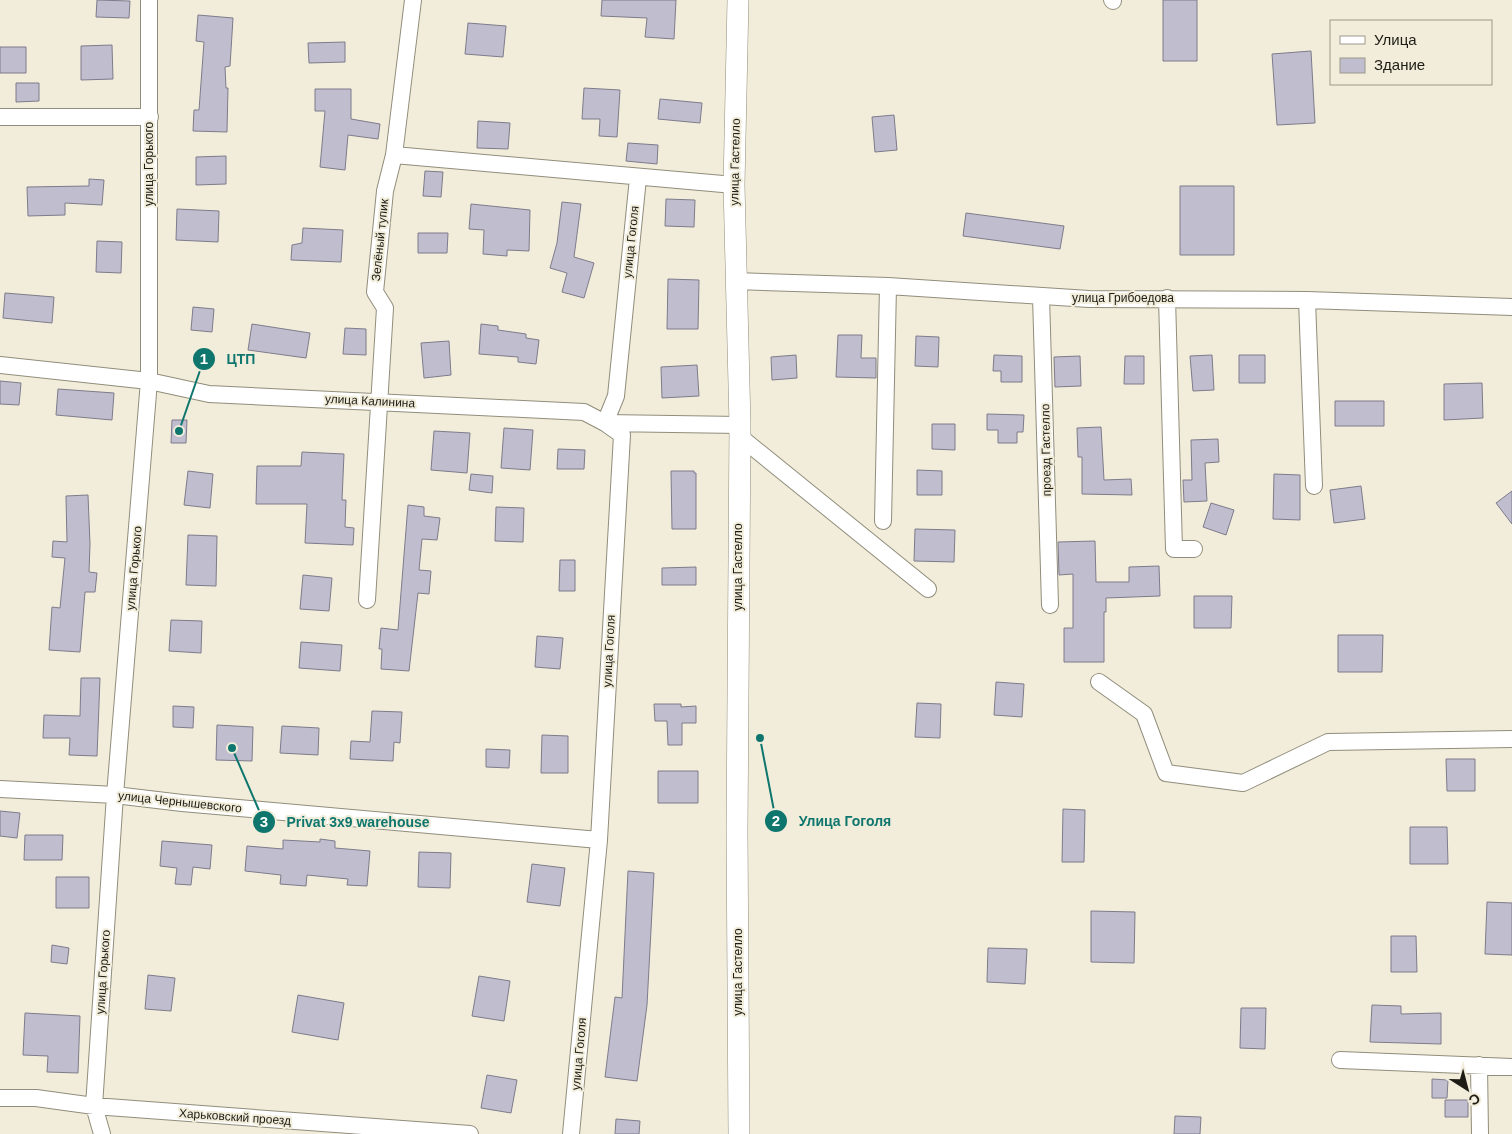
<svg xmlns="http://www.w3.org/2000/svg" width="1512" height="1134" font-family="Helvetica,sans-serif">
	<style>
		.building { fill: #c0bdcf; stroke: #7e7b8b }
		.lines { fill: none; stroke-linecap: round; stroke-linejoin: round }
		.minor-casing { stroke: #918d7c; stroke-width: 18 }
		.major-casing { stroke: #918d7c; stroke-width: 22 }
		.minor { stroke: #fff; stroke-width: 16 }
		.major { stroke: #fff; stroke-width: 21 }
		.labels { text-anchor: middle; stroke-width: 4; stroke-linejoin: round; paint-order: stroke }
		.street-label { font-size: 12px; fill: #1d1b14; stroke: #f1edda }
		.leader { fill: none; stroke: #0f766e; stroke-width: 2 }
		.callout-dot { fill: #0f766e; stroke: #f1edda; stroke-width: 2 }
		.mark-label { font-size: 15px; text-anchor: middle; font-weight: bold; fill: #fff }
		.callout-label { font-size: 14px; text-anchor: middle; font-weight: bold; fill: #0f766e; stroke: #f1edda; stroke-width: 4; stroke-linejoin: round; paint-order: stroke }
	</style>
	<rect width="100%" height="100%" fill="#f1edda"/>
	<path class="building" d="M97 0 130 1 129 18 96 17Z
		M602 0H676L674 39 645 37 647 18 601 16Z
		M1163 0H1197V61H1163Z
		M198 15 233 18 230 66 225 67 226 88H228L227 132 193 131 194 110H199L204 42 196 41Z
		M468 23 506 26 503 57 465 54Z
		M345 42V62L309 63 308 43Z
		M112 45 113 79 81 80V46Z
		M0 47H26V73H0Z
		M1311 51 1315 123 1277 125 1272 54Z
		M16 83H39V101L16 102Z
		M584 88 620 90 617 137 599 136 600 119H582Z
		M315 89H351V119L380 124 378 139 348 135 345 170 320 167 325 111H315Z
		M660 99 702 103 700 123 658 119Z
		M894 115 897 150 875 152 872 117Z
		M478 121 510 123 508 149 477 148Z
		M628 143 658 145 657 164 626 161Z
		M226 156V184L196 185V157Z
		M425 171 443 172 441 197 423 196Z
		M89 179 104 180 102 205 65 203V215L28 216 27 187 89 186Z
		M1180 186H1234V255H1180Z
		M666 199 695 200 694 227 665 226Z
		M562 202 581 204 574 257 594 263 584 298 562 292 567 273 550 268 557 243Z
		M471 204 530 210 529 251 507 250V256L483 254 484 230 469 229Z
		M177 209 219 211 218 242 176 240Z
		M966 213 1064 226 1060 249 963 236Z
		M303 228 343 230 341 262 291 260 292 245 302 243Z
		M418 233H448L447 253H418Z
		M97 241 122 242 121 273 96 272Z
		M668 279 699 280 698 329H667Z
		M5 293 54 297 52 323 3 318Z
		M193 307 214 309 212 332 191 330Z
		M252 324 310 333 306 358 248 350Z
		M481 324 498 326V330L526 334V338L539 340 536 364 518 362V357L479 354Z
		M345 328 366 329V355L343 354Z
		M838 335H862L861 358H876V378L836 377Z
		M916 336 939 337 938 367 915 366Z
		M449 341 451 375 424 378 421 343Z
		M796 355 797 378 772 380 771 357Z
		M994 355 1022 356V382H1001V371H993Z
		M1212 355 1214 390 1193 391 1190 356Z
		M1239 355H1265V383H1239Z
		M1080 356 1081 386 1055 387 1054 357Z
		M1125 356H1144V384H1124Z
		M697 365 699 396 662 398 661 367Z
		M0 381 21 383 19 405 0 404Z
		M1482 383 1483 418 1444 420V384Z
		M58 389 114 393 112 420 56 415Z
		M1335 401H1384V426H1335Z
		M987 414 1024 415 1023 432H1017V443H998V430H987Z
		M172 420H187L186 443H171Z
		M932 424H955V450L932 449Z
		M1101 427 1104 480 1131 479 1132 495 1082 494V457H1078L1077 428Z
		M504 428 533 430 530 470 501 468Z
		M434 431 470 433 467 473 431 470Z
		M1218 439 1219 462 1205 463 1207 501 1184 502 1183 480H1192L1191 440Z
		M558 449 585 450 584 469H557Z
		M302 452 344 454 342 500H346L345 527 354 528 353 545 305 543 307 504H256L257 466H301Z
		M917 470 942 471V495H917Z
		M188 471 213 474 210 508 184 505Z
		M671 471H694V473H696V529H672Z
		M471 474 493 476 492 493 469 490Z
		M1274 474 1300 475V520L1273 519Z
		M1361 486 1365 519 1334 523 1330 490Z
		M1512 491V524L1496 503Z
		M88 495 90 544 89 572 97 573 95 592H85L80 652 49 650 52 607 60 608 65 558 52 557 53 541 67 542 66 496Z
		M1211 503 1234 510 1226 535 1203 527Z
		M408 505 424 507V516L440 518 437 540 422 539 419 570 431 571 429 594 418 593 409 671 381 669 382 649H379L381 628 398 630Z
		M496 507 524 508 523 542 495 541Z
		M915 529 955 530 954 562 914 561Z
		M188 535 217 536 216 586 186 585Z
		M1095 541 1096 582H1129V567L1159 566 1160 596 1106 598V612H1104V662H1064V628H1073V574L1059 575 1058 542Z
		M560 560H575V591H559Z
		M696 567V585H662V568Z
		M303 575 332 578 329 611 300 609Z
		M1194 596H1232L1231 628H1194Z
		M171 620 202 621 201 653 169 651Z
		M1338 635H1383L1382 672H1338Z
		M537 636 563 638 560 669 535 667Z
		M301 642 342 645 340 671 299 668Z
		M81 678H100L97 756 69 755 70 738H43L44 715 80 716Z
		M996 682 1024 684 1022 717 994 715Z
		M917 703 941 704 940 738 915 737Z
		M654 704H681V707L696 706V723H682V745H668L667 721H655Z
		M173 706 194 707 193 728 173 727Z
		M372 711 402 712 400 743 394 742 393 761 350 759 351 741 370 742Z
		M217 725 253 727 252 761 216 760Z
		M282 726 319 728 318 755 280 753Z
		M542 735 568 736V773H541Z
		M486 749 510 750 509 768 486 767Z
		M1446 759H1475V791H1447Z
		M658 771H698V803H658Z
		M1063 809 1085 810 1084 862H1062Z
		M0 811 20 813 17 838 0 836Z
		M1410 827H1447L1448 864H1410Z
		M25 835H63L62 860H24Z
		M320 839 335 841V848L370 851 367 886 347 885 348 879 307 875 306 886 280 884 281 875 245 871 247 846 283 849V840L320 842Z
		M162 841 212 845 210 869 193 867 191 885 175 884 177 868 160 866Z
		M419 852 451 853 450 888 418 887Z
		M532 864 565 868 560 906 527 902Z
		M628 871 654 873 647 1005 637 1081 605 1077 615 997 622 998Z
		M56 877H89V908H56Z
		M1487 902 1512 903V955L1485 954Z
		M1091 911 1135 912 1134 963 1091 962Z
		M1391 936H1416L1417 972H1391Z
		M52 945 69 948 67 964 51 962Z
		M988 948 1027 949 1025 984 987 982Z
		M148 975 175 978 171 1011 145 1009Z
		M479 976 510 981 504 1021 472 1016Z
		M298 995 344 1003 338 1040 292 1032Z
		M1372 1005 1401 1006V1014L1441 1013V1044L1370 1042Z
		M1241 1008H1266L1265 1049 1240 1048Z
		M25 1013 80 1016 78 1073 47 1072 48 1056 23 1055Z
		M487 1075 517 1080 511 1113 481 1108Z
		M1432 1079 1448 1080 1447 1098H1432Z
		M1445 1100H1468V1117H1445Z
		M1175 1116 1201 1117 1200 1134H1174Z
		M616 1119 640 1121 639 1134H615Z"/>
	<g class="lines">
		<g class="minor-casing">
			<path id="minor" d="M1112 0 1113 1
				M0 117H150
				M394 155 734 185
				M735 281 888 286 1089 299 1307 300 1512 307
				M1041 296 1050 605
				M1167 298 1174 549H1194
				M1307 300 1314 486
				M0 365 149 381 209 394 584 412 605 423 740 425
				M739 436 928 589
				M883 521 888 286
				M367 600 385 308 375 292 385 191 394 155 413 0
				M1099 682 1144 714 1166 773 1243 783 1328 742 1512 739
				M0 789 115 795 182 803 599 840
				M1340 1060 1512 1067
				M1479 1065 1480 1134
				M0 1098H36L94 1106 470 1134
				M102 1134 94 1106 115 795 149 381V0
				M571 1134 599 840 622 435 605 423 616 396 638 178"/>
		</g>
		<g class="major-casing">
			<path id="major" d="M738 0 734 185 740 425 737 831 739 1134"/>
		</g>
		<use href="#minor" class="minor"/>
		<use href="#major" class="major"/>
	</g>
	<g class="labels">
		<g class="street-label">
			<text transform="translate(735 162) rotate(-89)" y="4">улица Гастелло</text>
			<text transform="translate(149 164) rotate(-90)" y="4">улица Горького</text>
			<text transform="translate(380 240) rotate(-84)" y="4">Зелёный тупик</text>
			<text transform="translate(631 242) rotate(-84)" y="4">улица Гоголя</text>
			<text x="1123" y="302">улица Грибоедова</text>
			<text transform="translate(370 401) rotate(3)" y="4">улица Калинина</text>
			<text transform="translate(1046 450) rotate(-91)" y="4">проезд Гастелло</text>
			<text transform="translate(738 567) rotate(-90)" y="4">улица Гастелло</text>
			<text transform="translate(134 568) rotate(-85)" y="4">улица Горького</text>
			<text transform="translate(609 651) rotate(-87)" y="4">улица Гоголя</text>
			<text transform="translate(180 802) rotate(6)" y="4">улица Чернышевского</text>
			<text transform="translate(103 972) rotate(-86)" y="4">улица Горького</text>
			<text transform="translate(738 972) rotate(-90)" y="4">улица Гастелло</text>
			<text transform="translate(579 1054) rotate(-85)" y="4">улица Гоголя</text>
			<text transform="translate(235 1117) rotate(4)" y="4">Харьковский проезд</text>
		</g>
	</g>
	<path class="leader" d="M179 431L204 359M760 738L776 821M232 748L264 822"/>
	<g class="callout-dot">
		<circle cx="179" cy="431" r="5"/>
		<circle cx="760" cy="738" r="5"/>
		<circle cx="232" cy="748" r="5"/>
		<circle cx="204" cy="359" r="12"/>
		<circle cx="776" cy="821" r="12"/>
		<circle cx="264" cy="822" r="12"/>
	</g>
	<g class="mark-label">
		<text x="204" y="364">1</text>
		<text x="776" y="826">2</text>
		<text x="264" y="827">3</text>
	</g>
	<g class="callout-label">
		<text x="241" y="364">ЦТП</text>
		<text x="845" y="826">Улица Гоголя</text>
		<text x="358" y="827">Privat 3x9 warehouse</text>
	</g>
	<rect x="1330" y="20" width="162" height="65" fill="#f1edda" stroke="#9c998b"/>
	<rect x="1340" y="36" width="25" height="8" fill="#ffffff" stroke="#9c998b"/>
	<text x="1374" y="45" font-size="15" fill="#1d1b14">Улица</text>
	<rect x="1340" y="58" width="25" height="15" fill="#c0bdcf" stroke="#9c998b"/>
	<text x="1374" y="70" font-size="15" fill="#1d1b14">Здание</text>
	<g transform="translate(1467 1089) rotate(144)" stroke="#f1edda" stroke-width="4" paint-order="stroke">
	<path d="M0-4L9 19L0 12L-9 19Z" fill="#1d1b14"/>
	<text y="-8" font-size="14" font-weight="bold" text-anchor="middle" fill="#1d1b14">С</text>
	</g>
</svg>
